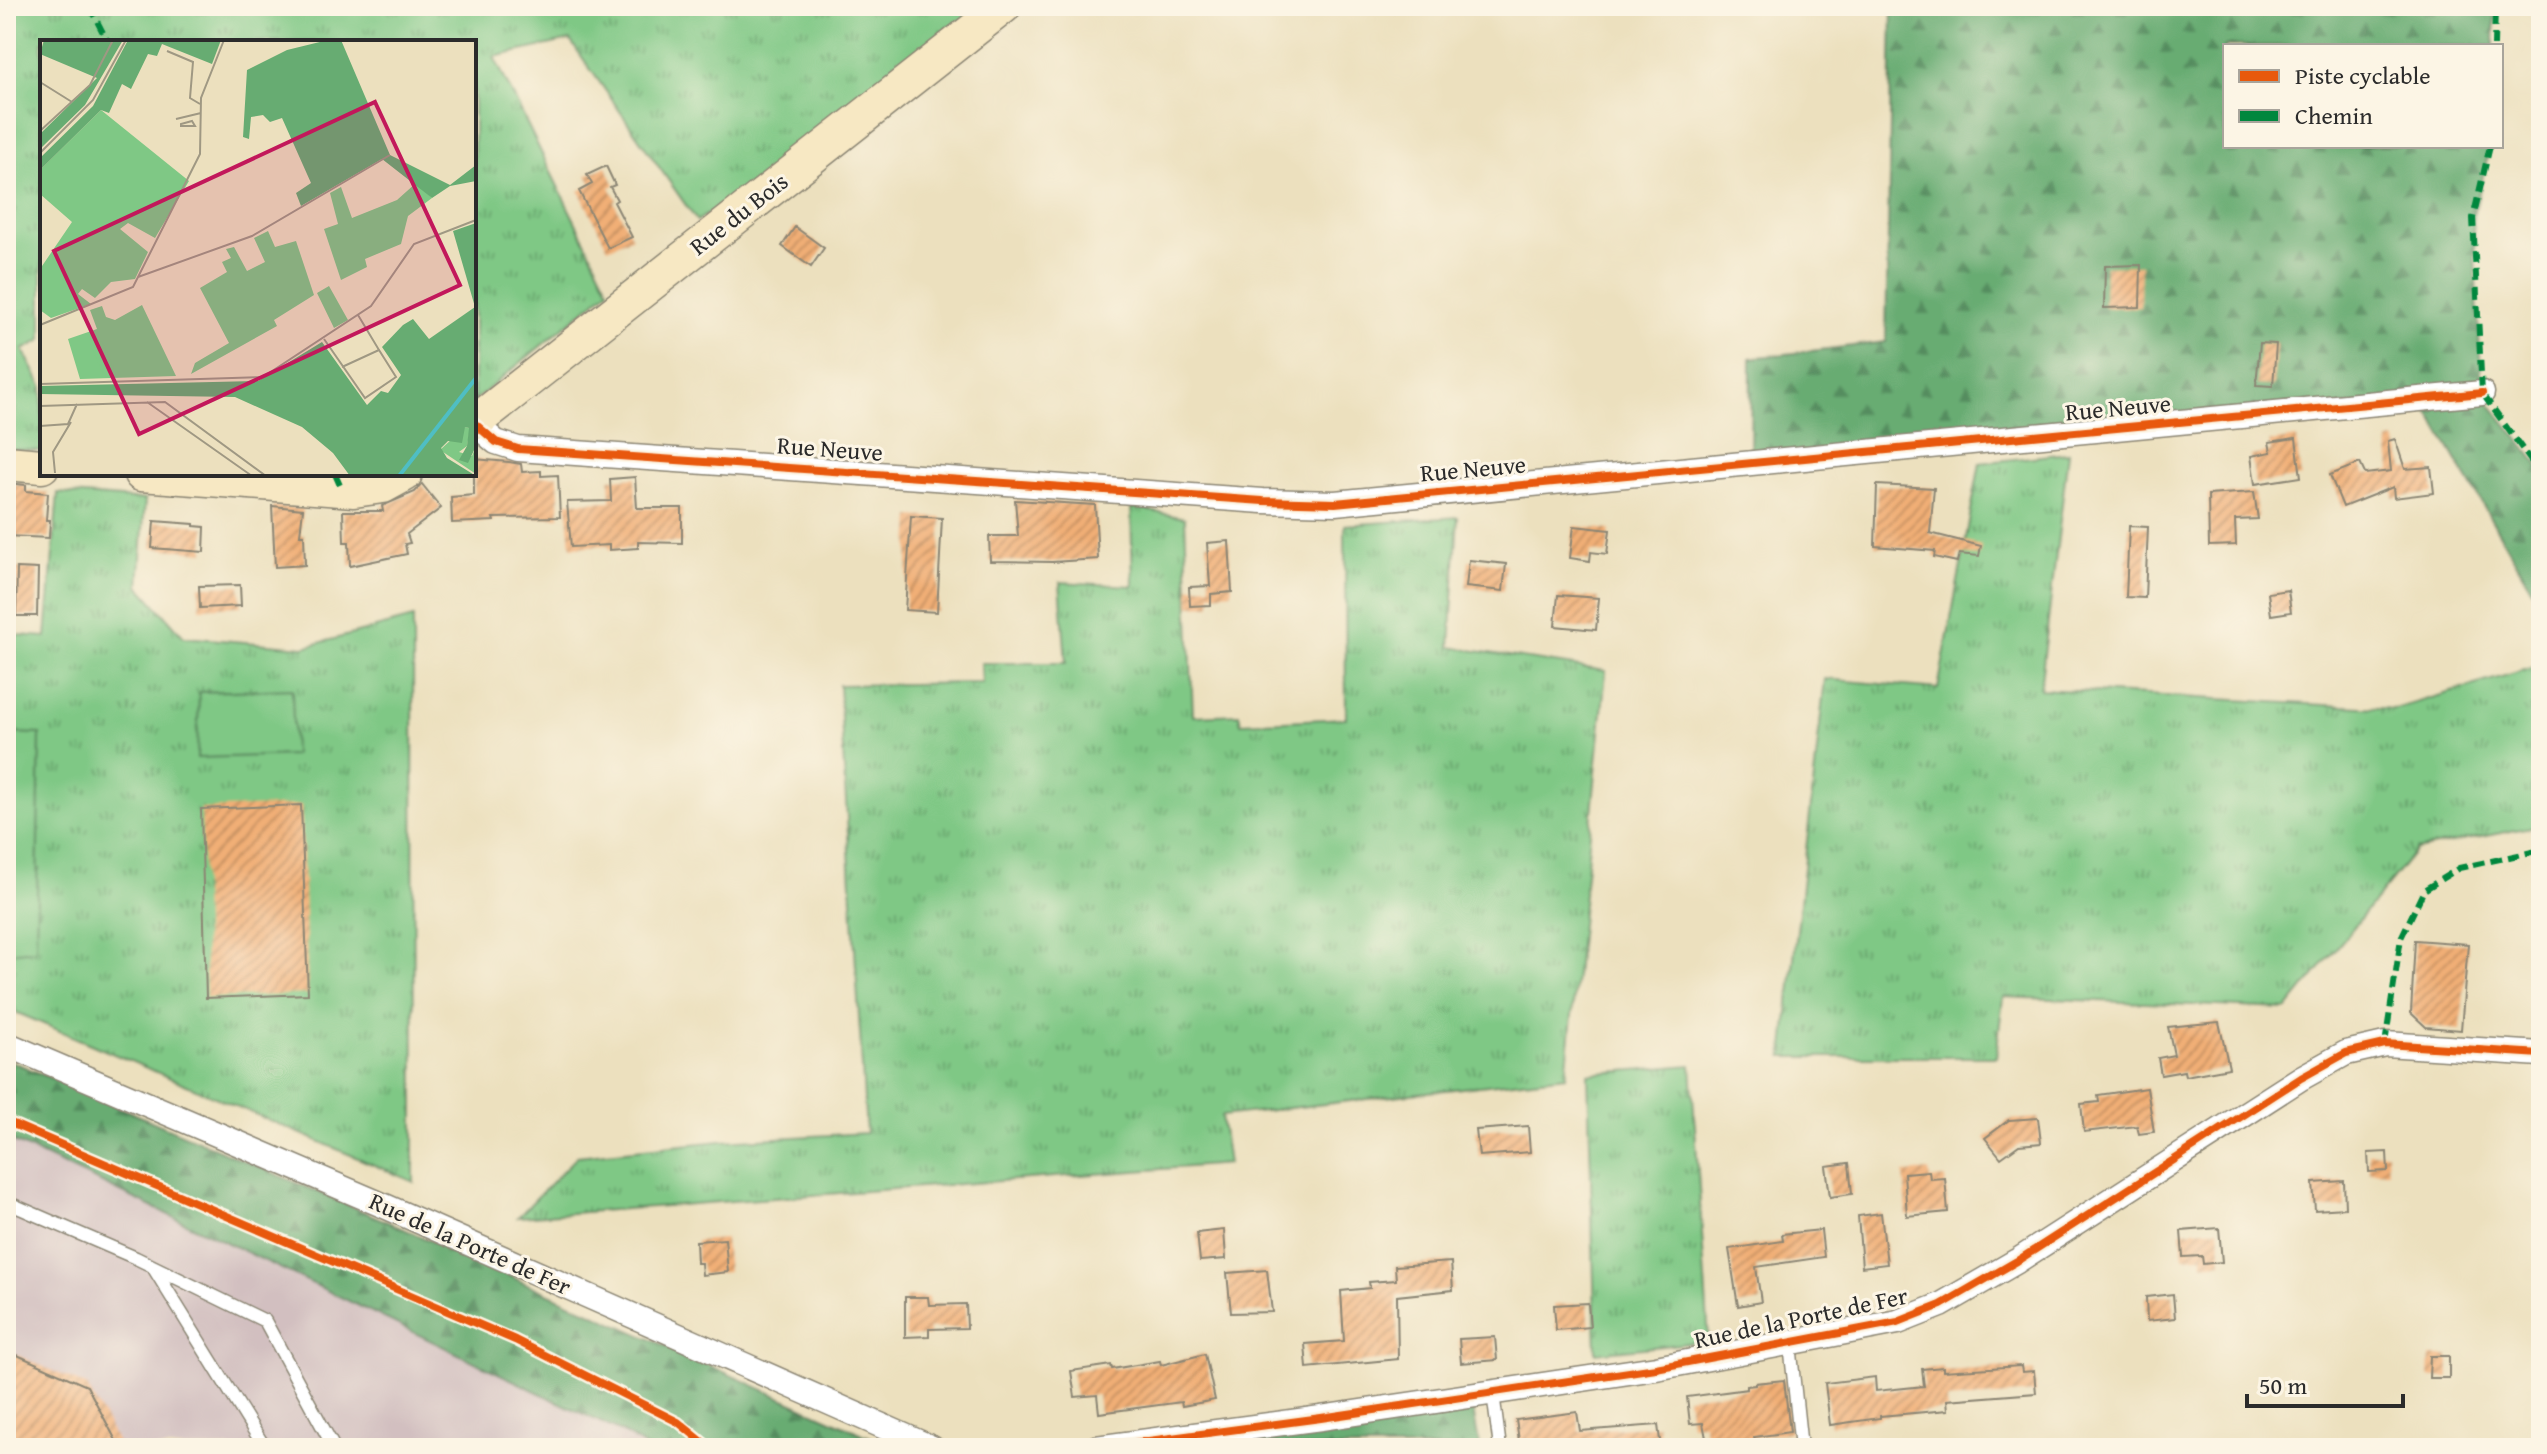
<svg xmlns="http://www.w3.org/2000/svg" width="2547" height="1454" font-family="'Gentium Book Plus',serif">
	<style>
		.industrial { fill: #d2bfc0 }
		.grass { fill: url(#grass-tufts); stroke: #557a58; stroke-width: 2 }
		.forest { fill: url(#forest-firs); stroke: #496c4e; stroke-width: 2 }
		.garden { fill: #7fc885; stroke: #557a58; stroke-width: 2 }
		.building { fill: url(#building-hatch) }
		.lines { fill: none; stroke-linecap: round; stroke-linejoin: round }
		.lane-casing { stroke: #8c8674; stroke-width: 15 }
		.street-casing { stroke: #8c8674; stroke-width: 27 }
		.secondary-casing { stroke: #8c8674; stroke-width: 37 }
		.lane { stroke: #fff; stroke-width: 12 }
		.street { stroke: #fff; stroke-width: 24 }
		.secondary { stroke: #f7e8c3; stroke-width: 34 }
		.quiet { stroke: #00873e; stroke-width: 6; stroke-dasharray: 12 6; stroke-linecap: butt }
		.cycleway-casing { stroke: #fcf5e5; stroke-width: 13 }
		.cycleway { stroke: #e8590c; stroke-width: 8 }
		.labels { text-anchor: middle; stroke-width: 6; stroke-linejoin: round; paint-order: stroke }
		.street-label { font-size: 24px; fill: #2b2b2b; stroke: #fcf5e5 }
		.inset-river { fill: none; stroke: #4fbec4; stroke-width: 4 }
		.inset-road { fill: none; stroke: #9f9883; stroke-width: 2 }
		.view { fill: #c2185b; fill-opacity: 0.15; stroke: #c2185b; stroke-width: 4 }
		.inset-edge { fill: none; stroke: #2b2b2b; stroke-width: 4 }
	</style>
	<defs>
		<pattern id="grass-tufts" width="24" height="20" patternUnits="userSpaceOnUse" patternTransform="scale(2)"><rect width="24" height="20" fill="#7fc885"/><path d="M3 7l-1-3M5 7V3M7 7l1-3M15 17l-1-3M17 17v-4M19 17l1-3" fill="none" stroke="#68a36d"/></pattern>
		<pattern id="forest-firs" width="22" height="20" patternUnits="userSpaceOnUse" patternTransform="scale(2)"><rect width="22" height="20" fill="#67ac72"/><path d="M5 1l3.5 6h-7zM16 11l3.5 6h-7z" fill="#558c5e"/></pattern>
		<pattern id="building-hatch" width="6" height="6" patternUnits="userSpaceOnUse" patternTransform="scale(2)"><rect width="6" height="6" fill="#f1af76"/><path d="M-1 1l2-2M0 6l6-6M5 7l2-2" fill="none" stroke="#c38f61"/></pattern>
	</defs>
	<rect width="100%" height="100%" fill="#fcf5e5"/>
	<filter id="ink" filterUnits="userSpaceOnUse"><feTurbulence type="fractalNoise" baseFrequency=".0125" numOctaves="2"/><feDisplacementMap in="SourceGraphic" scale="16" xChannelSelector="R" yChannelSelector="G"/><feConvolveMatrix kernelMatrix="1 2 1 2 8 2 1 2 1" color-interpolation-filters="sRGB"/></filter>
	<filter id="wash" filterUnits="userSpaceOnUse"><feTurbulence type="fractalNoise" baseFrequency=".006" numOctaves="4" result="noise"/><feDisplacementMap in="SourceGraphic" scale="32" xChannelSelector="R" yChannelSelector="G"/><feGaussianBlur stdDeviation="1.8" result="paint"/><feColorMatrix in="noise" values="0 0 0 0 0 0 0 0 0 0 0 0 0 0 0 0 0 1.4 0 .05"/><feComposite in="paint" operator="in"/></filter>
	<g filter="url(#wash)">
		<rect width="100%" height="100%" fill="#ece0be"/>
		<path class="industrial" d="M6 1138 314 1282 405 1329 621 1432 647 1448H6Z"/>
		<path class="grass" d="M6 6H1013L697 221 570 40 494 57 609 290 474 401V42H42V340L23 350 42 386V451L6 449Z
			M2068 453 2040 689 2395 709 2541 665V825L2416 850 2287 1009 2003 997 1996 1057H1783L1825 679 1938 689 1980 463Z
			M58 493 145 500 139 586 184 637 304 647 413 618 414 1182 6 1008V634L46 637Z
			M1131 507 1185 518 1193 716 1239 714 1241 723 1346 718 1345 525 1458 517 1450 647 1606 671 1566 1076 1221 1116 1228 1164 518 1217 577 1156 721 1141 866 1133 839 685 982 683 981 663H1066L1060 582 1133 586Z
			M1691 1065 1709 1341 1596 1353 1588 1074Z"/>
		<path class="forest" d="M1892 6H2495L2494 46H2225V146H2490L2473 218 2482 393 2541 468V605L2421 399 1750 458 1751 358 1886 342Z
			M6 1059 395 1225 894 1448H647L621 1432C416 1334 212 1234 6 1138Z
			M1473 1411 1480 1448H1208Z"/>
		<path class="garden" d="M292 689 294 755 197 758 199 692Z
			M6 733 40 734 36 950 6 953Z"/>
		<g id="blocks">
			<path class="building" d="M606 166 615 185 610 187 617 200 614 202 632 237 608 248 579 191 592 184 587 175Z
				M795 227 824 248 811 267 782 246Z
				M2141 265 2140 307 2104 308 2105 266Z
				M2260 343 2276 344 2273 386 2256 385Z
				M2296 438 2301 477 2255 484 2251 456 2271 452 2269 442Z
				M2395 439 2405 469 2431 467 2434 493 2394 498 2393 487 2343 507 2330 475 2360 463 2365 474 2391 471 2388 441Z
				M474 459 509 462 521 464 522 472 541 471V476L558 475 560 517 493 518 494 521 452 523 451 497 474 495Z
				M635 477 637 508H682V543L638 542V548L609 550V545L571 547 567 502 611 501 610 479Z
				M6 483 26 485V491L48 493 46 520H50L49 538 6 536Z
				M422 484 441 508 407 534 410 543 405 544 407 554 350 566 349 542H344L343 511H383L382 506 415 492Z
				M1877 485 1934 488 1930 533 1981 546 1979 556 1959 554 1957 562 1934 557 1935 551 1875 546Z
				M2254 492 2258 519 2235 520 2236 545 2209 546 2208 495Z
				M1015 500 1095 505 1098 559 1052 562 990 561 989 536H1018Z
				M272 506 303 509 300 535H304L305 565 275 567Z
				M911 516 942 518 937 612 905 610Z
				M154 521 194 524V526L205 527 204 552 152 548Z
				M1574 526 1610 530 1607 554 1591 552 1590 561 1570 558Z
				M2129 526 2148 527 2145 598 2126 597Z
				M1229 541 1232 592 1211 594V605L1190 606 1189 587 1210 586 1207 543Z
				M1469 560 1506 564 1503 591 1466 587Z
				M17 568 38 569 37 616H16Z
				M240 585 241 606 200 608 199 586Z
				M2288 590 2291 612 2271 615 2268 593Z
				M1558 595 1599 598 1596 630 1555 626Z
				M301 805 308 994 206 998 201 809Z
				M2415 940 2468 944 2461 1030 2426 1027 2411 1013Z
				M2219 1022 2229 1068 2185 1076 2184 1071 2161 1075 2158 1058 2174 1055 2168 1027Z
				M2147 1088 2154 1132 2139 1134 2137 1126 2084 1132 2081 1104 2099 1102 2098 1095Z
				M2038 1118 2041 1143 2019 1145 2001 1158 1985 1138 2009 1120Z
				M1528 1126 1530 1152 1479 1156 1476 1130Z
				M2387 1152 2388 1171 2369 1172 2368 1153Z
				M1849 1163 1852 1194 1830 1197 1826 1166Z
				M1929 1171 1930 1179 1945 1178 1948 1212 1907 1216 1904 1173Z
				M2344 1181 2345 1208 2315 1210 2313 1183Z
				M1881 1213 1887 1264 1862 1267 1858 1216Z
				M2219 1228 2222 1262 2203 1264 2202 1256 2183 1257 2181 1231Z
				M1224 1230 1226 1259 1200 1261 1197 1233Z
				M1821 1230 1824 1257 1756 1267 1761 1302 1738 1306 1729 1249 1783 1241 1782 1234Z
				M725 1239 728 1272 702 1275 701 1263H697L696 1241Z
				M1451 1262 1453 1290 1397 1296 1398 1359 1307 1368 1305 1344 1344 1341 1341 1291 1370 1288 1369 1282 1396 1280 1395 1266Z
				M1267 1270 1272 1312 1231 1313 1227 1273Z
				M2173 1294 2175 1318 2147 1321 2146 1297Z
				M905 1297H928L929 1305 966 1304 967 1328 929 1329V1336L905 1337Z
				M1588 1303 1590 1327 1556 1330 1554 1305Z
				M1495 1337 1497 1360 1461 1363 1459 1339Z
				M6 1350 87 1386 120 1448H6Z
				M1205 1354 1215 1400 1182 1406 1181 1402 1099 1413 1097 1395 1075 1397 1071 1371 1111 1365 1112 1369 1160 1361 1161 1365Z
				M2430 1356H2449V1378H2429Z
				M2021 1366 2022 1372 2034 1371 2036 1393 1947 1400 1948 1410 1880 1416V1418L1830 1425 1825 1383 1875 1377 1876 1391 1924 1386 1922 1369 1943 1367V1371Z
				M1784 1380 1790 1432 1754 1437 1756 1448H1708L1703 1423 1690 1424 1687 1397 1747 1389V1386L1755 1385V1383Z
				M1577 1412 1580 1431 1658 1425 1661 1448H1600L1599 1446 1520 1448 1516 1420Z"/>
		</g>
	</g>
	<g filter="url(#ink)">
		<use href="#blocks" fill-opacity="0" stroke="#8c8674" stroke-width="2"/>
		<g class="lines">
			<g class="lane-casing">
				<path id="lane" d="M6 1202 136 1258 265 1321 334 1448
					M153 1267 265 1448
					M1790 1344 1801 1448
					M1493 1393 1500 1448"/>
			</g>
			<g class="street-casing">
				<path id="street" d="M474 423 496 442 518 449 1263 501 1335 503 2482 393
					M6 1044 387 1207 932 1448
					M1096 1448 1321 1418 1656 1368 1898 1322 1941 1305 2017 1261 2301 1078 2346 1053 2385 1044 2541 1054"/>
			</g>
			<g class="secondary-casing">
				<path id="secondary" d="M474 423 1004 6
					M6 463 42 466
					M141 474 354 490 383 486 405 474"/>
			</g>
			<use href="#lane" class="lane"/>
			<use href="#street" class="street"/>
			<use href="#secondary" class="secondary"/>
			<path class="quiet" d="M89 6 108 42
				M2494 46 2495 6
				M2490 146 2473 218 2482 393 2541 475
				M335 474 342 490
				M2385 1044 2401 938 2424 890 2459 868 2541 850"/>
			<g class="cycleway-casing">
				<path id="cycleway" d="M474 423 496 442 518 449 1263 501 1335 503 2482 393
					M6 1121 515 1340 678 1422 710 1448
					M1096 1448 1321 1418 1656 1368 1898 1322 1941 1305 2017 1261 2301 1078 2346 1053 2385 1044 2541 1054"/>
			</g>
			<use href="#cycleway" class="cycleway"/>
		</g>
	</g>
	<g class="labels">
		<g class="street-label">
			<text transform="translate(739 214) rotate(-38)" y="8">Rue du Bois</text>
			<text transform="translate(2118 408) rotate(-5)" y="8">Rue Neuve</text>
			<text transform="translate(830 449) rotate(4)" y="8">Rue Neuve</text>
			<text transform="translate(1473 469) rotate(-5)" y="8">Rue Neuve</text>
			<text transform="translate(470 1244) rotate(24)" y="8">Rue de la Porte de Fer</text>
			<text transform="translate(1801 1318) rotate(-12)" y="8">Rue de la Porte de Fer</text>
		</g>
	</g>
	<g transform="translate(40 40)">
		<rect width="436" height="436" fill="#ece0be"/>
		<path d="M61 70 149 141 115 198 88 183 80 189 108 212 95 239 71 242 55 258 42 249 38 254 51 264 11 278 0 270V229L32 182 0 154V130ZM376 143 392 158 368 176 361 204 325 219 327 227 301 240 284 189 298 184 290 153 301 147 312 178 357 160ZM228 191 235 207 256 201 274 255 234 280 237 286 151 334 155 323 189 303 160 248 187 232 182 222 191 218 186 209 194 207 207 231 225 222 214 198ZM289 246 308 280 294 288 277 253ZM102 265 136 336 40 339 28 299 57 289 50 270 62 266 66 277 75 280ZM425 387 430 388 427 406 419 412 432 416 436 406V434L400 410Z" fill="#7fc885"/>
		<path d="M4 0H83L45 65 0 109V94L57 38 0 14ZM88 0H181L172 24 122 4 117 16 108 14 91 49 82 44 69 73 61 70 0 130V118L53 66ZM288 0H301L350 115 410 145 436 125V141L410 146 392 158 342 119 261 166 256 153 271 143 242 78 230 82 223 75 211 77 209 99 203 97 207 30 247 10ZM436 183V406L428 423 419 420 427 406 429 388 425 387 422 403 408 401 401 408 407 418 436 436H310L293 413 262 387 195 357 0 354V346L218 341 282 302 327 365 341 351 348 353 361 335 342 307 363 285 373 279 389 299 435 267 413 191Z" fill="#67ac72"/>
		<path d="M62 301 74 329 63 334 51 306Z" fill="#7fc885"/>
		<path class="inset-river" d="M359 436 436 338"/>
		<path class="inset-road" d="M127 11 153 22 150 58 160 64M0 42 32 62M136 79 161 73M152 81 155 86H141V84ZM0 91 50 45 73 0M0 113 53 60 86 0M98 237 212 196 350 115M0 285 93 247 160 114 161 58 184 0M284 299 325 358 356 337 339 310M302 327 339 310 318 275M0 344 223 337 331 266 374 204 436 180M107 362 212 436M0 366 125 362 226 436M0 386 28 384 37 364M15 433 13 412 31 382"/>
		<path class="view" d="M335 62 420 245 99 394 14 211Z"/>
		<rect width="436" height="436" class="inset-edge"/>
	</g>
	<rect width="2547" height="1454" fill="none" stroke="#fcf5e5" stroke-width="32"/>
	<rect x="2223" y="44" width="280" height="104" fill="#fcf5e5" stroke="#a8a49b" stroke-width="2"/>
	<rect x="2239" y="70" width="40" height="12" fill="#e8590c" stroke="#a8a49b" stroke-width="2"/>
	<text x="2295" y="84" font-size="24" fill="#2b2b2b">Piste cyclable</text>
	<rect x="2239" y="110" width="40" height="12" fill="#00873e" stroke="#a8a49b" stroke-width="2"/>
	<text x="2295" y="124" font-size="24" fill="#2b2b2b">Chemin</text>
	<path d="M2247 1394v12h156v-12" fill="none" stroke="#2b2b2b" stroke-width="4"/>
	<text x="2259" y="1394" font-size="24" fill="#2b2b2b" stroke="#fcf5e5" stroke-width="6" paint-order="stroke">50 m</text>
</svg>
